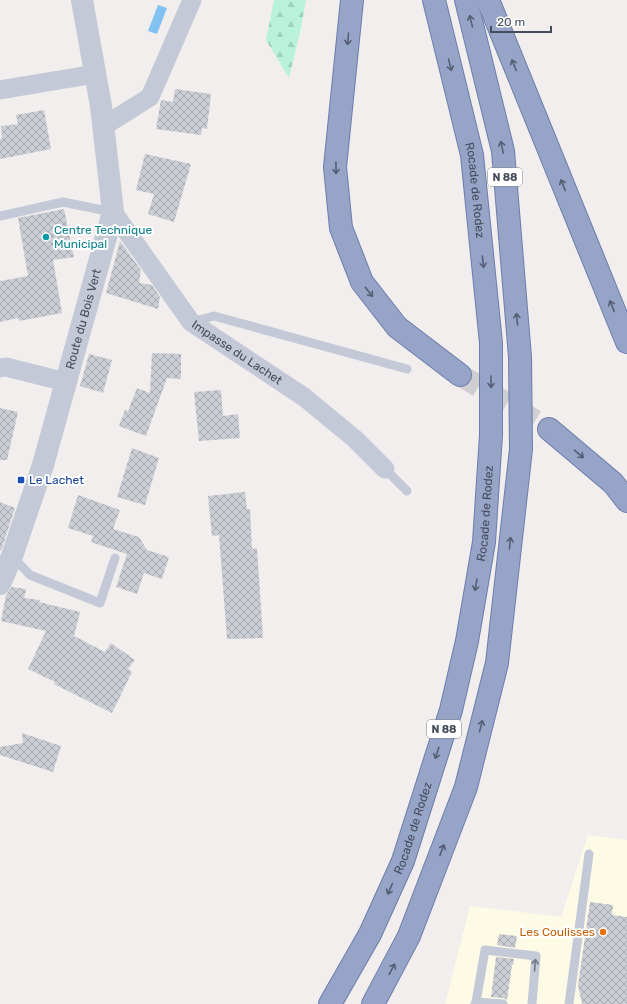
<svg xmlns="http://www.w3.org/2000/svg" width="627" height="1004" font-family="Rubik,sans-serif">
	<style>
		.commercial { fill: #fdfbe5 }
		.forest { fill: url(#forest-firs) }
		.water { fill: #82c2f2 }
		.building { fill: url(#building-cross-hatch) }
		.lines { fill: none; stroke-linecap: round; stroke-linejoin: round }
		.trunk-tunnel { stroke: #cfced0; stroke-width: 22; stroke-dasharray: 22 11; stroke-linecap: butt }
		.trunk-casing { stroke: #6d7dac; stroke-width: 24 }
		.service { stroke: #c3c9d6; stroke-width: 9 }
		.minor { stroke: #c3c9d6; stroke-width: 19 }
		.tertiary { stroke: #c3c9d6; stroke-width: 22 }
		.trunk { stroke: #96a4c8; stroke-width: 22 }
		.trunk-bridge-casing { stroke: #6d7dac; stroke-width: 24; stroke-linecap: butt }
		.trunk-bridge { stroke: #96a4c8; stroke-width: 22 }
		.oneway { stroke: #555e72 }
		.oneway2 { stroke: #717887 }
		.culture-dot { fill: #0f9aa8; stroke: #fff; stroke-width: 1.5 }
		.transit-dot { fill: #1a4fb4; stroke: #fff; stroke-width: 1.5 }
		.food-dot { fill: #e8710a; stroke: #fff; stroke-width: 1.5 }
		.labels { text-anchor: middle; stroke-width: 4; stroke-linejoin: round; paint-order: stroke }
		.shield { fill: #fff; stroke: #7d828d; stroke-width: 1 }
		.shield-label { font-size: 11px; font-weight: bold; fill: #454c5c }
		.street-label { font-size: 12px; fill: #454c5c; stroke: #fff }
		.culture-label { font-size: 12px; fill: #0d838f; stroke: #fff; text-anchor: start }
		.transit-label { font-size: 12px; fill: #164399; stroke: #fff; text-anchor: start }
		.food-label { font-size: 12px; fill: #c56008; stroke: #fff; text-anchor: end }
	</style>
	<defs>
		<pattern id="forest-firs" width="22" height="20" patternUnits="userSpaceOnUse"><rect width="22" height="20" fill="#b8f2db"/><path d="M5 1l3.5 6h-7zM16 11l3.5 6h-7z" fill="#a0d1be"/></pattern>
		<pattern id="building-cross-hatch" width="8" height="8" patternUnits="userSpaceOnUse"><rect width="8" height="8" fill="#ccced6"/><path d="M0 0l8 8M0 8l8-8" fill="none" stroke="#a7a9b1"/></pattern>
	</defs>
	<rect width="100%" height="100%" fill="#f1eeed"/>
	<path class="commercial" d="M588 835 627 840V1004H445L470 906 561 917Z"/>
	<path class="forest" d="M274 0H306L301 28 289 78 266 40Z"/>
	<path class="water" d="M158 5 167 8 157 34 148 31Z"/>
	<path class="building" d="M175 89 211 94 207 129 202 128 201 135 156 129 161 100 173 102Z
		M44 110 51 149 0 159V139L2 138 1 126 18 124 16 115Z
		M145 154 191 164 174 222 148 214 154 194 136 190Z
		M64 209 74 257 53 260 62 313 19 321 18 318 0 322V281L28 276 18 218Z
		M120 241 141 270 139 283 152 285 160 297 158 309 106 293Z
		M152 353 181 354V379L167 378 146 436 119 426 125 410 128 411 137 388 150 393Z
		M89 354 112 360 103 393 80 386Z
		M221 390 223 416 238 414 240 438 199 441 194 392Z
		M0 408 18 412 7 460H0Z
		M132 448 159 458 145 505 117 497Z
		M245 492 247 509H250L252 549 257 548 263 638 227 639 219 535 212 536 208 496Z
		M78 495 120 510 113 529 139 537 147 550 169 557 162 579 144 573 137 594 116 587 127 554 91 542 93 536 68 528Z
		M0 502 15 508 1 551 0 550Z
		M12 587 26 589 24 598 40 600 39 602 80 612 74 636 105 652 111 643 135 660 128 669 132 672 112 713 54 684 55 682 28 669 46 631 1 621 6 595Z
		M22 733 61 746 53 772 0 755V747L23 743Z
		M590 902 613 905 612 915 627 917V1004H582L578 985Z
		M499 934 517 936 515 948 497 945Z
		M496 957 514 959 513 965H512L507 1000 503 998 491 997Z"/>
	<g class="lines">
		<path class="trunk-tunnel" d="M460 375 549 429"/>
		<g class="trunk-casing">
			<g id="trunk">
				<path d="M352 0 335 167 341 228 362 282 397 327 460 375"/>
				<path id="s3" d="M434 0 472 155 491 343"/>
				<path d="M466 0 503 151 520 357"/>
				<path d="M488 0 627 342"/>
				<path d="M549 429 613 483 627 501"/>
				<path id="s4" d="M330 1004 370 934 403 861 451 710 467 641 484 542 491 435"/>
				<path d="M373 1004 409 936 466 787 497 663 521 449"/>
			</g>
		</g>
		<path class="service" d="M0 216 63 202 112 212
			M192 322 214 316 407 369
			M385 469 407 491
			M13 557 30 575 100 603 115 558
			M476 1002 485 950 536 956 532 1004
			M475 1004 476 1002 503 1004
			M569 1004 589 854"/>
		<g class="minor">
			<path d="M0 90 95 74"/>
			<path d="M104 126 150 97 192 0"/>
			<path id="s1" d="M113 212 191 322 304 397 355 439 385 469"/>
			<path d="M0 368 6 367 66 382"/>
		</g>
		<path class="tertiary" id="s2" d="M0 584 12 556 43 465 113 212 101 106 82 0"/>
		<use href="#trunk" class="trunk"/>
		<g class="trunk-bridge-casing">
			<path id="trunk-bridge" d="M491 343V435
				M520 357 521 449"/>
		</g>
		<use href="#trunk-bridge" class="trunk-bridge"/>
	</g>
	<defs><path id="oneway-shaft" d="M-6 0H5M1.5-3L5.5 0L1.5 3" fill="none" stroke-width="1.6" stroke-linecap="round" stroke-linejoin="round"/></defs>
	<g class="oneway">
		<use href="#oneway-shaft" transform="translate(471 21) rotate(-104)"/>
		<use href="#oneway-shaft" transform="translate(348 39) rotate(95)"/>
		<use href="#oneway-shaft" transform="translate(450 65) rotate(76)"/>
		<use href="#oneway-shaft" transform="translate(514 65) rotate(-112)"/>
		<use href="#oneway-shaft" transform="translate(502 147) rotate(-102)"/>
		<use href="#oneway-shaft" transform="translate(336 168) rotate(89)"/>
		<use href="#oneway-shaft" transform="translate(563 185) rotate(-112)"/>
		<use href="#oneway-shaft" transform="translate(483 262) rotate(84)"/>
		<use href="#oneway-shaft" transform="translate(369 292) rotate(52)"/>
		<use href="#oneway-shaft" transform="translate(612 306) rotate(-112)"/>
		<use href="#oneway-shaft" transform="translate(517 319) rotate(-95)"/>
		<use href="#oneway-shaft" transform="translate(491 382) rotate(90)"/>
		<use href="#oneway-shaft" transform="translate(579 454) rotate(40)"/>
		<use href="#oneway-shaft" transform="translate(510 543) rotate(-84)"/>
		<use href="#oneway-shaft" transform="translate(476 585) rotate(100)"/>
		<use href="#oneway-shaft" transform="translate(481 726) rotate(-76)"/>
		<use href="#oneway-shaft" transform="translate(437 753) rotate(108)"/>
		<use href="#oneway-shaft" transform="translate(442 850) rotate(-69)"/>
		<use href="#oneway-shaft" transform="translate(390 889) rotate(114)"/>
		<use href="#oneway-shaft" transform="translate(392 969) rotate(-62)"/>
	</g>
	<use class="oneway2" href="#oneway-shaft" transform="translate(535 965) rotate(-86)"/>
	<circle class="culture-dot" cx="46" cy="237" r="4"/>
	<rect class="transit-dot" x="17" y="476" width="8" height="8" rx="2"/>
	<circle class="food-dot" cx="603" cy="932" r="4"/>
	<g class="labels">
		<g class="shield">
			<rect x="488" y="168" width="34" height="18" rx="3"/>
			<rect x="427" y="720" width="34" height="18" rx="3"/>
		</g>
		<g class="shield-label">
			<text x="505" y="181">N 88</text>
			<text x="444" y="733">N 88</text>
		</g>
		<g class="street-label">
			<text dy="4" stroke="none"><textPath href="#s3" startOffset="195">Rocade de Rodez</textPath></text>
			<text dy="4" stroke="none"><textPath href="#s2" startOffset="278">Route du Bois Vert</textPath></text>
			<text dy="4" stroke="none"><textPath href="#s1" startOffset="190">Impasse du Lachet</textPath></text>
			<text dy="4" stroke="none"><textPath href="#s4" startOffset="519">Rocade de Rodez</textPath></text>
			<text dy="4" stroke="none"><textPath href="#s4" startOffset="195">Rocade de Rodez</textPath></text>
		</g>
		<g class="culture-label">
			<text x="54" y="234">Centre Technique<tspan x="54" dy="14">Municipal</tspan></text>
		</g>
		<g class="transit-label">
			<text x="29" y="484">Le Lachet</text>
		</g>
		<g class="food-label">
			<text x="595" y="936">Les Coulisses</text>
		</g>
	</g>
	<path d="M491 26v6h60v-6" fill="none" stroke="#454c5c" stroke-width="2"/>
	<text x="497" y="26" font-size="12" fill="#454c5c" stroke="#ffffff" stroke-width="3" paint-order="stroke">20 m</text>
</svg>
